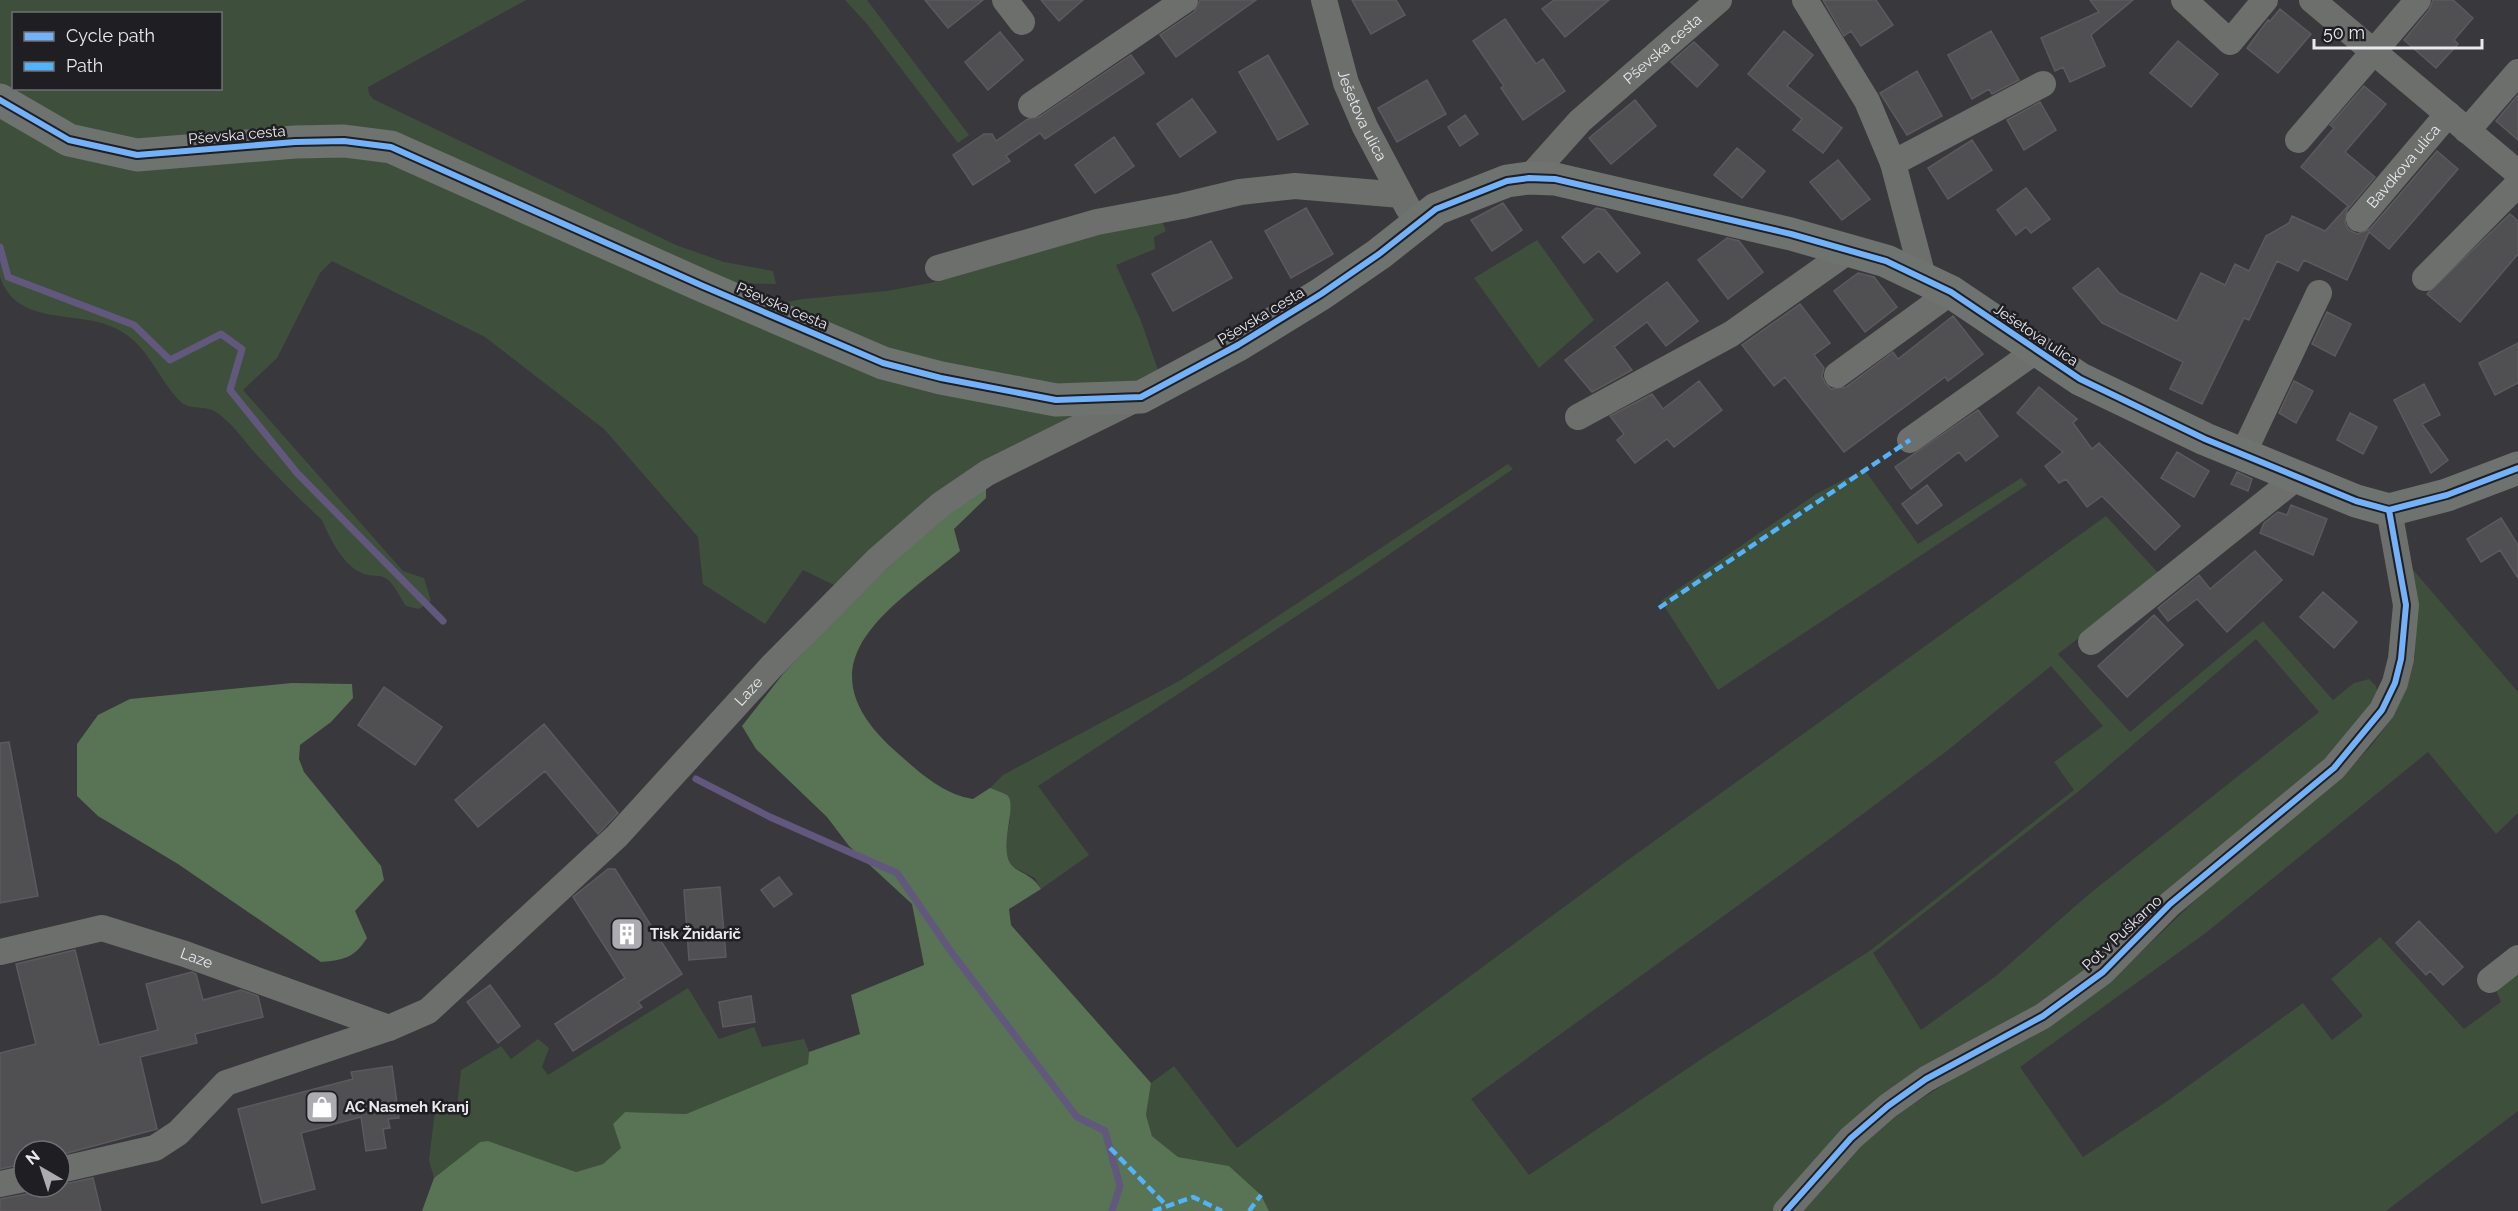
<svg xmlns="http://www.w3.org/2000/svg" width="2518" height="1211" font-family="Raleway,sans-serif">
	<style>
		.green { fill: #3e503c; fill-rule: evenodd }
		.forest { fill: #587454 }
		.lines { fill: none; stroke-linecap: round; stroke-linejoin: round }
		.stream { stroke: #62587e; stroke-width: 7 }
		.building { fill: #504f52; stroke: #5c5a5e; stroke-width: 1.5 }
		.street { stroke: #6d6f6d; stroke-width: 26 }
		.secondary { stroke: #6f736f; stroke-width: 33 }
		.quiet { stroke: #52b3f8; stroke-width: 4.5; stroke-dasharray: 9 4.5; stroke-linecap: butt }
		.cycleway-casing { stroke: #1f1e22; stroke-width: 10 }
		.cycleway { stroke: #73b2f8; stroke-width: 6 }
		.labels { text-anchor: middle; stroke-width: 5; stroke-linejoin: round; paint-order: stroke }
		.street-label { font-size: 15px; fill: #eae9ee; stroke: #1f1e22 }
		.poi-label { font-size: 15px; font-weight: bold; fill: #eae9ee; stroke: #1f1e22; text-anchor: start }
	</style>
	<rect width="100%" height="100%" fill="#39383c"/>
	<path class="green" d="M0 0H526L368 87 369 94 373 99 676 245 724 262 773 271 776 284 732 283 430 150 130 143 69 126 0 86ZM14 14H220V88H14Z
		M845 0H867L969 135 958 143 867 24Z
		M0 115 44 141 376 159 756 308 803 299 887 291 930 283 1056 244 1162 221 1166 231 1154 237 1155 249 1116 265 1141 321 1159 373 901 522 834 585 803 570 765 624 703 584 698 537 604 429 485 337 332 261 320 273 277 358 243 390 403 571 424 578 431 601 419 609 406 606C400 598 395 585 387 579 380 574 372 577 364 574 343 566 330 539 322 520 298 498 276 475 254 452 243 439 231 422 216 412 206 405 190 410 182 403 157 379 150 346 117 329 79 309 17 328 0 277Z
		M1537 240 1594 320 1539 368 1474 278Z
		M1508 464 1513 469 1362 573 1038 786 1089 855 1041 889 1035 878 1011 866 1004 850 1010 820 1007 795 990 788 1003 775 1181 680Z
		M1864 469 1918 544 2021 478 2027 485 1718 690 1661 601 1816 494Z
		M2106 516 2160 575 2058 654 2130 732 2263 621 2333 700 2354 683 2369 679 2376 686 2378 695 2328 758 2070 989 2016 1021 1774 1211H1269L1261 1195 1229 1166 1178 1157 1152 1136 1146 1115 1151 1083 1174 1066 1237 1148 1621 865ZM2256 639 2319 712 2088 895 1996 976 1921 1030 1873 953 2079 791ZM2051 666 2103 726 2054 762 2074 790 1871 950 1709 1054 1529 1175 1471 1099 1820 846 1948 750Z
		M2408 564 2518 692V813L2496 834 2428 752 2207 932 2020 1067 2083 1157 2166 1102 2303 1003 2332 1040 2363 1016 2331 979 2380 937 2464 1029 2501 1002 2496 990 2518 972V1111L2386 1211H1799L1854 1151 1907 1108 2118 974 2228 869 2349 769 2372 745 2395 713 2408 684 2415 657 2416 609Z
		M688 988 719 1039 754 1027 762 1047 804 1039 809 1052 808 1064 686 1114 625 1112 613 1124 621 1148 603 1164 576 1172 488 1141 480 1142 434 1178 429 1160 435 1111 457 1107 461 1070 501 1046 511 1059 538 1039 549 1048 542 1067 548 1075Z"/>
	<path class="forest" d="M986 488V498L954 529 960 551C891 608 797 661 893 749 917 770 941 794 973 799L990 788C995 790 1002 792 1007 795 1018 804 999 845 1010 863 1016 873 1032 873 1041 889L1009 909 1011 925 1151 1083 1146 1115 1152 1136 1178 1157 1229 1166 1261 1195 1269 1211H422L434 1178 480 1142 488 1141 576 1172 603 1164 621 1148 613 1124 625 1112 686 1114 808 1064 809 1052 860 1034 851 995 924 965 912 904 849 846 827 817 756 749 742 726 783 674 849 604 951 508Z
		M292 683 352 684 353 698 331 722 300 745 299 759 304 772 381 866 384 880 355 911 367 938C354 958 344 960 321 962L178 864 98 816 77 796V744L98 715 130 699Z"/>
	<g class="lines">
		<path class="stream" d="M0 247 8 277 134 325 170 360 221 334 242 349 230 390 297 473 443 621
			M696 779 770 817 897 873 952 953 1077 1117 1105 1131 1120 1186 1112 1211"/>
	</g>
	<path class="building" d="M925 0H983L948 28Z
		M1041 0H1083L1059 21Z
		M1200 0H1256L1176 57 1160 35 1194 12Z
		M1352 0H1396L1405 15 1371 34Z
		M1554 0H1609L1565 37 1542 9Z
		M1823 0H1876L1893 25 1861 46 1851 31 1844 36Z
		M2090 0H2133L2091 35 2105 66 2070 82 2063 67 2055 71 2041 38 2099 12Z
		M2433 0H2453L2473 18 2454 40 2458 44 2436 68 2404 40 2429 10Z
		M2280 9 2311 34 2278 73 2247 48 2268 20 2270 21Z
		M1505 19 1536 64 1543 59 1565 91 1523 120 1501 88 1504 86 1473 41Z
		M1784 31 1813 55 1787 86 1842 128 1823 153 1793 130 1802 119 1748 74Z
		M1991 31 2019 80 1992 94 1989 89 1972 99 1948 55Z
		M1000 32 1023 60 988 90 965 62Z
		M2178 41 2218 74 2191 107 2150 73Z
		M1694 42 1718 65 1697 87 1671 62Z
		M1131 55 1144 73 1045 139 1040 133 1006 156 1010 161 973 185 953 155 984 134H992L996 141 1028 119 1039 117Z
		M1268 55 1308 124 1278 140 1239 72Z
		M1917 71 1942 116 1907 135 1880 93Z
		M1427 80 1446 114 1397 142 1378 108Z
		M2364 86 2386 104 2345 152 2375 177 2347 210 2345 223 2349 230 2357 234 2370 229 2437 151 2458 169 2389 249 2369 232 2347 280 2304 260 2298 271 2277 261 2249 320 2244 318 2202 404 2170 389 2183 362 2102 323 2073 288 2098 268 2119 293 2177 321 2201 273 2225 285 2235 264 2249 271 2266 236 2289 223 2292 216 2325 231 2348 206 2301 167 2334 128 2330 125Z
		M2518 95V140L2496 121Z
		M1192 99 1216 132 1180 157 1157 124Z
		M1635 100 1656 126 1611 164 1589 138Z
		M2040 102 2056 130 2024 150 2007 120Z
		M1465 115 1478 134 1460 146 1448 127Z
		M1114 137 1134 166 1095 193 1075 165Z
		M1972 140 1992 170 1948 199 1928 168Z
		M1737 148 1765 171 1742 198 1714 175Z
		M1838 160 1870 199 1842 220 1810 182Z
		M2026 188 2050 219 2031 233 2026 227 2016 235 1997 210Z
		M1503 203 1522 230 1492 251 1471 220Z
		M1306 208 1333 254 1291 278 1265 231Z
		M1596 208 1605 210 1640 253 1617 272 1599 251 1584 263 1562 237Z
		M2510 214 2518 221V254L2460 322 2427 294Z
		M1727 238 1739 241 1763 272 1728 299 1698 260Z
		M1211 241 1232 278 1173 311 1152 274Z
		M1858 273 1874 277 1897 307 1865 332 1834 291Z
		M1667 282 1698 321 1666 346 1647 322 1614 347 1632 370 1592 392 1565 360Z
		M1800 304 1830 343 1814 355 1824 368 1822 376 1825 383 1831 389 1846 387 1893 352 1898 359 1953 316 1983 354 1948 381 1945 377 1844 452 1785 377 1774 386 1742 345Z
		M2327 312 2351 324 2335 356 2312 344Z
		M2518 343V383L2495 395 2479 363Z
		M1699 381 1722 410 1674 447 1667 439 1635 463 1617 440 1624 434 1610 416 1652 394 1663 409Z
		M2294 381 2313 391 2296 423 2279 413Z
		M2424 384 2440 415 2422 424 2448 460 2431 473 2394 400Z
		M2039 387 2077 419 2073 423 2092 449 2099 443 2180 526 2155 550 2102 496 2087 507 2066 479 2059 483 2045 466 2063 452 2017 413Z
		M1978 410 1998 436 1966 461 1959 452 1911 489 1895 467Z
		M2350 413 2377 427 2363 454 2337 440Z
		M2177 452 2209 471 2194 497 2161 478Z
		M2237 472 2252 479 2248 491 2231 484Z
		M1927 485 1942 505 1917 524 1902 504Z
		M2291 505 2327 519 2313 555 2260 533 2264 523 2278 512 2287 515Z
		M2501 518 2518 545V578L2500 550 2481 562 2467 539Z
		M2255 551 2282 580 2227 632 2197 599 2168 621 2158 608 2199 575 2210 589Z
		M2323 592 2357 622 2334 648 2300 617Z
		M2154 615 2183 645 2127 697 2098 666Z
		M384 687 442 727 415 765 358 725Z
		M544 724 618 813 598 834 545 771 478 827 455 800Z
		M9 742 38 896 0 903V743Z
		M608 869H615L682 974 638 1002 642 1007 573 1051 555 1024 625 978 573 897Z
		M779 877 792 894 774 907 761 890Z
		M720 887 726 957 689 960 684 890Z
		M2419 921 2463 967 2443 985 2430 971 2426 975 2396 943Z
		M75 950 99 1045 158 1030 146 984 192 972 196 974 203 1000 241 990 258 996 263 1017 195 1034 197 1043 140 1057 157 1129 60 1155V1151H24V1164L0 1169V1053L36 1044 16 964Z
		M490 985 520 1026 498 1043 467 1002Z
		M751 996 755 1022 723 1027 719 1002Z
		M392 1066 399 1118 388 1119 390 1128 383 1129 386 1148 366 1151 361 1117 301 1133 315 1189 262 1203 238 1109 353 1079 351 1072Z
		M93 1178 101 1211H0V1199L27 1194 36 1187H60V1185Z"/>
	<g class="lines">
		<g class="street">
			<path d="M1005 0 1022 22"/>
			<path id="s1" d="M1324 0 1346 83 1365 127 1408 208"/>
			<path d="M1805 0 1867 101 1893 163"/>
			<path d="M2184 0 2230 42 2265 0"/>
			<path d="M2312 0 2518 173"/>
			<path d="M1031 105 1185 0"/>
			<path d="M2467 131 2518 72"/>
			<path d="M2298 140 2418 0"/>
			<path id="s2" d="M1529 178 1580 121 1719 0"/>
			<path id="s3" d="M2359 219 2448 114"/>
			<path d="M938 268 1097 222 1182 206 1240 192 1295 186 1401 195"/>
			<path d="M1923 277 1893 163 2043 84"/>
			<path d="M2425 278 2518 184"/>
			<path d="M1837 375 1951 292"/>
			<path d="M1578 417 1731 334 1850 250"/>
			<path d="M1910 440 2037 350"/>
			<path d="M2243 454 2319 293"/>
			<path d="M2091 642 2296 478"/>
			<path id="s4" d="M0 952 102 928 185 954 389 1028"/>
			<path d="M2490 980 2518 958"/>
			<path id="s5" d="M60 1170 155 1148 178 1133 226 1083 389 1028 428 1011 617 836 771 667 878 559 940 505 987 473 1136 399"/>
			<path d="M0 1184 24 1179"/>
			<path d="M1786 1211 1851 1138 1888 1106 1926 1079 2043 1016 2103 972 2170 904 2334 768 2382 710 2395 683 2401 659 2406 605 2389 510"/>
		</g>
		<path class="secondary" d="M0 100 69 140 137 155 295 142 344 141 391 147 703 286 883 363 941 378 1056 400 1141 397 1238 345 1321 294 1379 254 1436 209 1507 181 1529 178 1555 179 1791 234 1886 261 1951 292 2080 379 2205 439 2356 501 2389 510 2447 495 2518 468"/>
		<path class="quiet" d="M1659 608 1910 440
			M1110 1148 1166 1205
			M1153 1211 1193 1197 1222 1211
			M1249 1211 1261 1195"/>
		<g class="cycleway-casing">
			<path id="cycleway" d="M0 100 69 140 137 155 295 142 344 141 391 147 703 286 883 363 941 378 1056 400 1141 397 1238 345 1321 294 1379 254 1436 209 1507 181 1529 178 1555 179 1791 234 1886 261 1951 292 2080 379 2205 439 2356 501 2389 510 2447 495 2518 468
				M1786 1211 1851 1138 1888 1106 1926 1079 2043 1016 2103 972 2170 904 2334 768 2382 710 2395 683 2401 659 2406 605 2389 510"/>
		</g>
		<use href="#cycleway" class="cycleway"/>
	</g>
	<defs>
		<g id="building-square" transform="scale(1.725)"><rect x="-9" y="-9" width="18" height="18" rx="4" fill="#acabb0" stroke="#1f1e22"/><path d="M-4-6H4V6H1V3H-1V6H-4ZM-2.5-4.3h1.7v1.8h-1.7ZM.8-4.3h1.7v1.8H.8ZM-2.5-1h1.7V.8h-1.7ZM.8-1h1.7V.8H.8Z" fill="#fff"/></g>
		<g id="shop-square" transform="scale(1.725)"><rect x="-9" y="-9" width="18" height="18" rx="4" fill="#acabb0" stroke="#1f1e22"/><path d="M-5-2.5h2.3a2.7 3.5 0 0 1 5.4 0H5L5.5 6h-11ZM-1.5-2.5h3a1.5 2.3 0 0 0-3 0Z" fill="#fff"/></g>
	</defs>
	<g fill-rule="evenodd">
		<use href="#building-square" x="627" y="934"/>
		<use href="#shop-square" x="322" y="1107"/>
	</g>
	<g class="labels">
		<g class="street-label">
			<text dy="5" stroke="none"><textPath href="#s2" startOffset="186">Pševska cesta</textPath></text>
			<text dy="5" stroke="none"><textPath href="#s1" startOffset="122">Ješetova ulica</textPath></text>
			<text transform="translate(237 135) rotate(-5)" y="5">Pševska cesta</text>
			<text dy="5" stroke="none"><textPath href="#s3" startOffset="69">Bavdkova ulica</textPath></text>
			<text transform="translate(782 306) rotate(23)" y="5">Pševska cesta</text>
			<text transform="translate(1261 316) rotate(-31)" y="5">Pševska cesta</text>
			<text transform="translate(2036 335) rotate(34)" y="5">Ješetova ulica</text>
			<text dy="5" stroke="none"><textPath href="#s5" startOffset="862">Laze</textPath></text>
			<text transform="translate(2122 933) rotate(-43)" y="5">Pot v Puškarno</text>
			<text dy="5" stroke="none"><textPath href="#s4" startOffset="204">Laze</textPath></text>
		</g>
		<g class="poi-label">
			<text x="650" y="939">Tisk Žnidarič</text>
			<text x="345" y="1112">AC Nasmeh Kranj</text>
		</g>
	</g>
	<rect x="12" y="12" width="210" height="78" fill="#1f1e22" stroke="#706f74" stroke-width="1.5"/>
	<rect x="24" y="32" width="30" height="9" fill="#73b2f8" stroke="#706f74" stroke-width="1.5"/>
	<text x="66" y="42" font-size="18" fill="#eae9ee">Cycle path</text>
	<rect x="24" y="62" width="30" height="9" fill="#52b3f8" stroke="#706f74" stroke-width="1.5"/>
	<text x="66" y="72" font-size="18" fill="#eae9ee">Path</text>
	<g transform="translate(42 1169) rotate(321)"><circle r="28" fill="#1f1e22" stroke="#706f74" stroke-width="1.5"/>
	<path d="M0-4.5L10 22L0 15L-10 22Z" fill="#acabb0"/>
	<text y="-9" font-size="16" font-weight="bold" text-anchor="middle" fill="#eae9ee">N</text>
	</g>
	<path d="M2314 39v9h168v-9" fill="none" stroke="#eae9ee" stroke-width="3"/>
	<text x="2323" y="39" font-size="18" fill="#eae9ee" stroke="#1f1e22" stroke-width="4.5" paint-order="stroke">50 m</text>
</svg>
